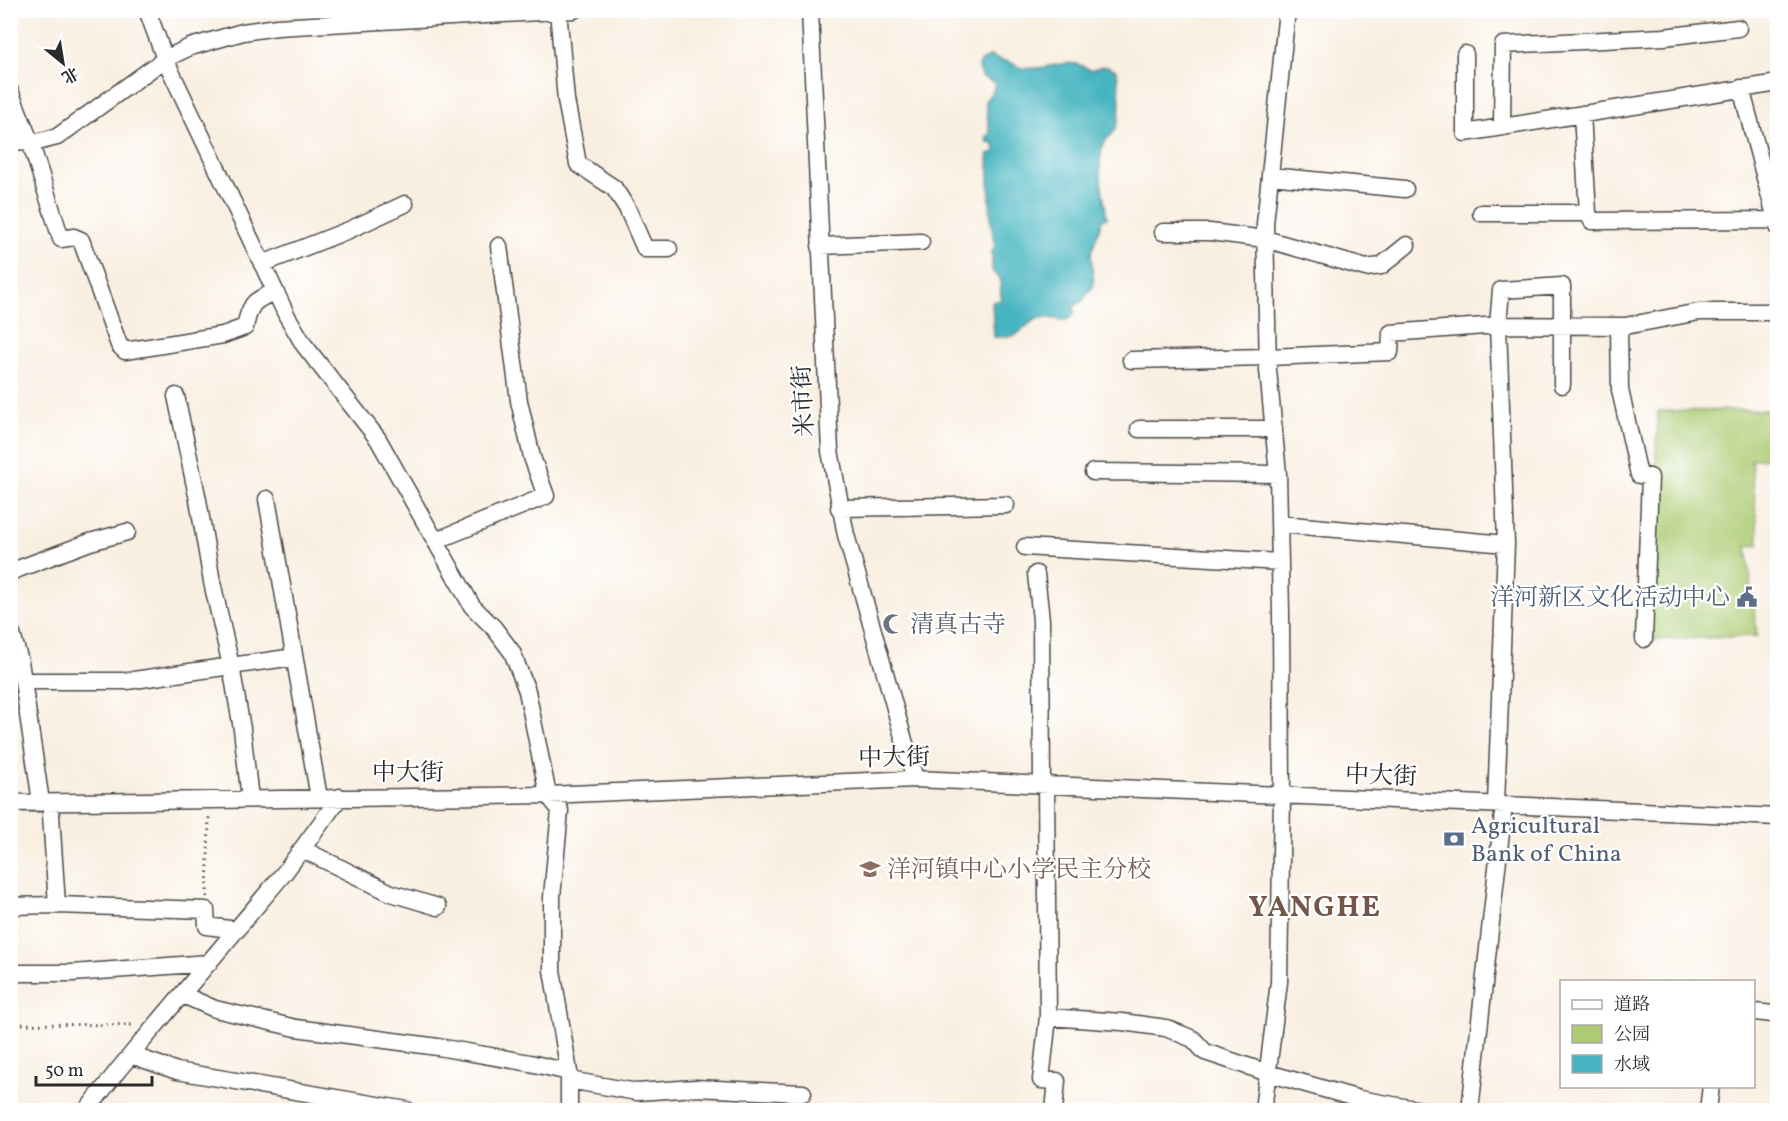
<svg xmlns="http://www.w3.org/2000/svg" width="1788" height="1121" font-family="Vollkorn,'Noto Serif SC',serif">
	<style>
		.green { fill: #accb72; stroke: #6c7b4e; stroke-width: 1.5 }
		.water { fill: #47b5c1; stroke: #397076; stroke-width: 1.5 }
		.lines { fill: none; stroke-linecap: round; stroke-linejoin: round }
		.minor-casing { stroke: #4a4846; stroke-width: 19 }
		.path { stroke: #4a4846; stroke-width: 3; stroke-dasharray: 1.5 4.5; stroke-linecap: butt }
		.minor { stroke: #fff; stroke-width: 16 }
		.labels { text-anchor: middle; stroke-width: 4.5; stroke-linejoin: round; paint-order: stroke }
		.street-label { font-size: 24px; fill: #2b2b2b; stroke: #fff }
		.service-label { font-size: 24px; fill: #4e5e75; stroke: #fff; text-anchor: end }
		.worship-label { font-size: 24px; fill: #5b616d; stroke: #fff; text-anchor: start }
		.education-label { font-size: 24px; fill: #785e54; stroke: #fff; text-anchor: start }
		.district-label { font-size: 30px; font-weight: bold; letter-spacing: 1.5px; fill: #725648; stroke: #fff }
	</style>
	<rect width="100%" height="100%" fill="#fff"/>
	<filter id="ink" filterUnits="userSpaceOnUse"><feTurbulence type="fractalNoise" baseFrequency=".0167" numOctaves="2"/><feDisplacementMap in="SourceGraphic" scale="12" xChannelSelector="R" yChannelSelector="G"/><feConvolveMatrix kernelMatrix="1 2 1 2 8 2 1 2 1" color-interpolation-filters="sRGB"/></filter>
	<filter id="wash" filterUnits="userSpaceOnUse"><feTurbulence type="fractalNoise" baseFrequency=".008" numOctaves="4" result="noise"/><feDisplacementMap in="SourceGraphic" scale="24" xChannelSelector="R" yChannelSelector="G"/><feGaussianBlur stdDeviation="1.35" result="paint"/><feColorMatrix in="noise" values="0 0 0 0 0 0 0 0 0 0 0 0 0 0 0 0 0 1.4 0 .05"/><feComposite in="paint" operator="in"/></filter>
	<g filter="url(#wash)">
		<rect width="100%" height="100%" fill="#f9efe1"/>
		<path class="green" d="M1768 410 1772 457 1751 460 1759 544 1747 547 1757 636 1648 640 1658 411Z"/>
		<path class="water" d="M991 56C998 61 1001 60 1009 62 1013 63 1017 67 1022 68 1049 72 1065 54 1091 70 1102 65 1107 64 1117 71 1119 89 1123 113 1115 130 1112 136 1105 139 1103 145 1096 167 1104 196 1107 218L1102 220 1091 253 1094 285 1083 300 1073 308 1075 313C1065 327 1053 315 1040 318 1030 320 1025 329 1017 334 1012 338 1001 337 994 337L992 302 1001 300 1000 278 992 271V252L995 246 991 223 988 154 995 152 994 143 987 142 986 136 990 134 985 101 993 91 995 83 981 76 978 69 979 63Z"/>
	</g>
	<g filter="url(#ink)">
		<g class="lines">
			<g class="minor-casing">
				<path id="minor" d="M147 10 165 59 287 316 304 345 378 439 472 606 494 628 512 652 527 691 548 795 560 810 552 897V970L569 1072V1110
					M558 10 566 100 578 164 614 188 627 208 645 249H669
					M810 10 830 451 846 535 915 779
					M1465 54V133L1778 83
					M1741 88 1778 227
					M10 91 30 141 61 239 74 237 81 240 119 345 125 351 223 335 245 327C250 304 253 300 275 292
					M1582 114 1588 213 1592 221 1776 220
					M1502 127 1503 45 1664 37 1738 28
					M10 141 37 142 57 137 165 59 190 47 243 32 277 27 574 10
					M1270 176 1405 189
					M1481 213H1588
					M1163 232H1210L1265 239 1366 268 1381 266 1407 245
					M820 246 921 242
					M262 264 349 230 405 204
					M1619 327 1620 390 1639 475 1650 477 1644 639
					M1131 360 1268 357 1390 352 1391 333 1498 325 1625 326 1699 312H1778
					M176 396 198 500 212 582 231 666 242 729 250 799
					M1139 429H1274
					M1093 472 1278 474
					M267 499 319 798
					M839 508 1006 505
					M1280 524 1506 544
					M435 541 546 496 532 457 519 401 499 246
					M1025 547 1280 562
					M10 572 90 542 127 532
					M1036 574 1041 620 1042 785
					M10 628 20 661 41 802
					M23 681H127L294 657
					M1046 785 1048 1017 1041 1080 1057 1081 1054 1110
					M10 803 548 795 915 779 1778 817
					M1496 804 1506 544 1498 325 1501 290 1562 286V385
					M51 815 57 905
					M302 849 391 893 438 907
					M10 906 57 905 206 910 207 926 237 930
					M10 973H72L209 963
					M183 995 215 1009 296 1028 438 1047 530 1063 569 1072
					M1754 1012 1774 1014
					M1048 1017 1122 1022 1166 1028 1193 1039 1205 1052 1268 1073 1359 1099 1421 1110
					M131 1055 177 1071 407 1110
					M569 1080 637 1092 695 1088 803 1093
					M87 1110 119 1069 285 872 340 797
					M1263 1110 1279 982 1282 795 1281 612 1278 474 1268 370 1265 224 1287 10
					M1470 1110 1504 805
					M1708 1110 1711 1086"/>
			</g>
			<path class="path" d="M207 897 209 816
				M10 1024 136 1025"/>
			<use href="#minor" class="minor"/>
		</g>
	</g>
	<defs>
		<g id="civic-bare" transform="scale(1.62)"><path d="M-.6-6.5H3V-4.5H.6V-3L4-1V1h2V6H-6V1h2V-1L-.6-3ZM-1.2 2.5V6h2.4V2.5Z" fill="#5c6f8a" stroke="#fff" stroke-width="2.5" paint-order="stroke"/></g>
		<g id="mosque-bare" transform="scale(1.62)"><path d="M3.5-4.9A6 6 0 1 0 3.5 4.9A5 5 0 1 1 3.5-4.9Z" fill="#6b7280" stroke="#fff" stroke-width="2.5" paint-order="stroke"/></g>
		<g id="bank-bare" transform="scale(1.62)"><path d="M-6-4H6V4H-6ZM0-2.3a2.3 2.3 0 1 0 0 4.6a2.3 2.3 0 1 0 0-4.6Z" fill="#5c6f8a" stroke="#fff" stroke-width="2.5" paint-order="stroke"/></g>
		<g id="school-bare" transform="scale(1.62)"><path d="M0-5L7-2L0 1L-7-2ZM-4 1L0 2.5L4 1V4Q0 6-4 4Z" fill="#8d6e63" stroke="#fff" stroke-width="2.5" paint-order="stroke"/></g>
	</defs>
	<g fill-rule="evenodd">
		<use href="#civic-bare" x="1747" y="597"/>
		<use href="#mosque-bare" x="893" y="624"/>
		<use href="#bank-bare" x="1454" y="839"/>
		<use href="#school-bare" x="870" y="869"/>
	</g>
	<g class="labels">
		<g class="street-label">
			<text transform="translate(803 401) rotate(-93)" y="8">米市街</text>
			<text transform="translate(894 757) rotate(-1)" y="8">中大街</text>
			<text x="408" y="780">中大街</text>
			<text transform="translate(1381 775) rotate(2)" y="8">中大街</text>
		</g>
		<g class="service-label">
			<text x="1730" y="605">洋河新区文化活动中心</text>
			<text x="1471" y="833" text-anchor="start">Agricultural<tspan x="1471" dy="28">Bank of China</tspan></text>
		</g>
		<g class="worship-label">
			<text x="910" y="632">清真古寺</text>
		</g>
		<g class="education-label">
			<text x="887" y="877">洋河镇中心小学民主分校</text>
		</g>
		<g class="district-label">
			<text x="1315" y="916">YANGHE</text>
		</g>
	</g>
	<rect width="1788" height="1121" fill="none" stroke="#fff" stroke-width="36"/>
	<rect x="1560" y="980" width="195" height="108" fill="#ffffff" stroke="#aaaaaa" stroke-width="1.5"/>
	<rect x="1572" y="1000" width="30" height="9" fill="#ffffff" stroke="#aaaaaa" stroke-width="1.5"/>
	<text x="1614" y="1010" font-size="18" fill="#2b2b2b">道路</text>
	<rect x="1572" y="1025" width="30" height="18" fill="#accb72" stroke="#aaaaaa" stroke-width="1.5"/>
	<text x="1614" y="1040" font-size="18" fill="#2b2b2b">公园</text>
	<rect x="1572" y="1055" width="30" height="18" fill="#47b5c1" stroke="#aaaaaa" stroke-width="1.5"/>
	<text x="1614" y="1070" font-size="18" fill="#2b2b2b">水域</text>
	<g transform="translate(63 63) rotate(150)" stroke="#ffffff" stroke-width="4.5" paint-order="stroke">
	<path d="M0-4.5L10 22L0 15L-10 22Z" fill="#2b2b2b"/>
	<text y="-9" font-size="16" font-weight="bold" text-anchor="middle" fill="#2b2b2b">北</text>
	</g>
	<path d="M36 1076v9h116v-9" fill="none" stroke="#2b2b2b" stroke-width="3"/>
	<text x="45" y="1076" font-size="18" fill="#2b2b2b" stroke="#ffffff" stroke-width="4.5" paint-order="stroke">50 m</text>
</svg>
